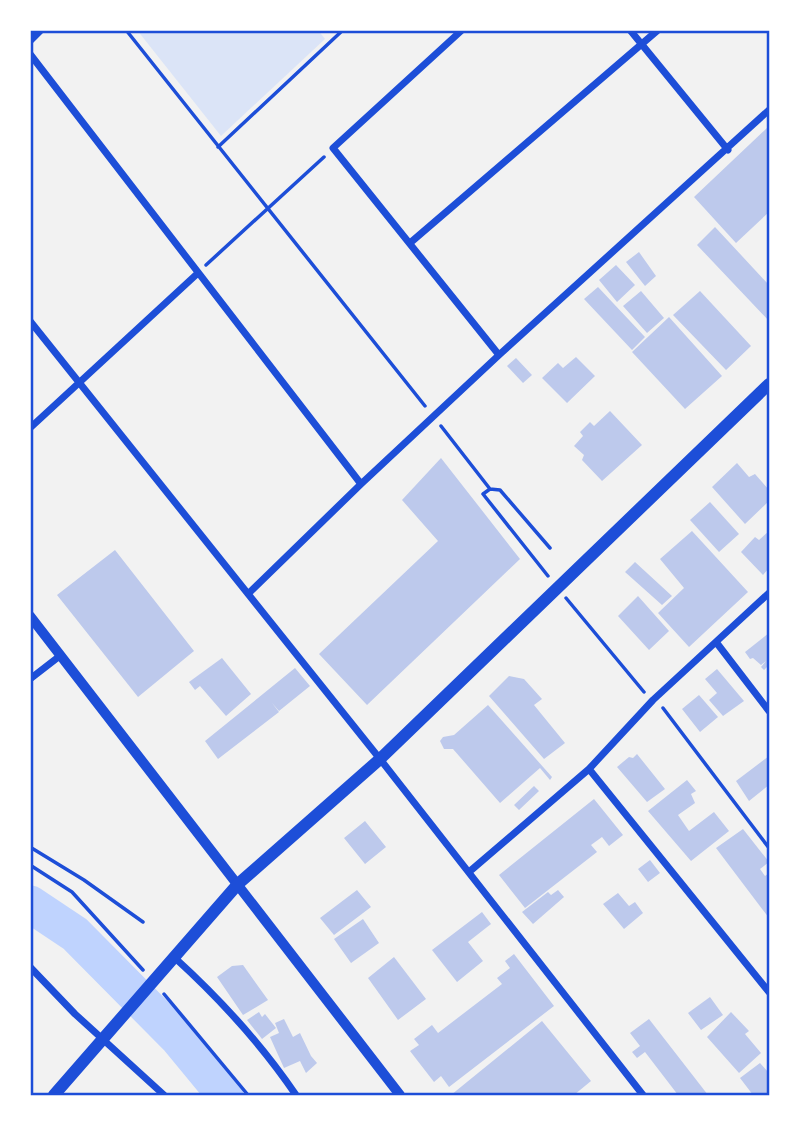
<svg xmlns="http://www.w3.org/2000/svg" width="799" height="1125" font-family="'PT Sans Narrow',sans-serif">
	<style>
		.green { fill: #dbe4f7 }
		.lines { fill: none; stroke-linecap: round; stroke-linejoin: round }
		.river { stroke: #bfd3fe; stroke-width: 37 }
		.building { fill: #bdc9ec }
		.path { stroke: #1d4ed8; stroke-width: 3.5 }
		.minor { stroke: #1d4ed8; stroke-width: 7 }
		.tertiary { stroke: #1d4ed8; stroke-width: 10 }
		.secondary { stroke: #1d4ed8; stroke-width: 12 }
		.neatline { fill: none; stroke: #1d4ed8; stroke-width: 2.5 }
	</style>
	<rect width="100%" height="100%" fill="#f2f2f2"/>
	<path class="green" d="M137 30H318L325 39 221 136Z"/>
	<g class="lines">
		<path class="river" d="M30 904 75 934 178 1038 225 1095"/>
	</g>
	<path class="building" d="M769 126V212L736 243 694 197Z
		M715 227 769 285V321L697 245Z
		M639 252 656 276 645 286 626 262Z
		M616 265 635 285 617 302 599 280Z
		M598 287 645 337 632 350 584 299Z
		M641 291 664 318 647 333 623 306Z
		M700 291 751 346 726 370 673 315Z
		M669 317 722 376 685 409 632 352Z
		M576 357 595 376 567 403 542 378 558 363 563 368Z
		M516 358 532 375 523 383 507 366Z
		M610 411 642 445 602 481 582 460 584 455 574 446 583 436 580 432 590 422 594 426Z
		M441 458 520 559 367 705 319 654 438 541 402 500Z
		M737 463 749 477 755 474 769 490V501L745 524 712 487Z
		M710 502 739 534 719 552 690 520Z
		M692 531 748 592 689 647 658 613 684 588 660 559Z
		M769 531V568L763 575 741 552 755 537 759 540Z
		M115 550 194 651 138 697 57 595Z
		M635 562 672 596 662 605 625 572Z
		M638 596 669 631 649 650 618 616Z
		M769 633V665L764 670 761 667 766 661 761 665 753 658 750 659 745 652Z
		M222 658 251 694 226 716 200 686 195 690 189 682Z
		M295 668 310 686 279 711 272 703 279 712 218 759 205 741Z
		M717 669 744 701 723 716 709 700 717 693 705 679Z
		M509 676 524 679 542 699 534 705 565 743 544 759 489 696Z
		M699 695 718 717 700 732 682 709Z
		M488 705 552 777 550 780 540 768 500 803 453 749H444L440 741 443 737 454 735Z
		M637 754 665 789 647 802 617 767 629 757 633 758Z
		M769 756V785L749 801 736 781Z
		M687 780 696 791 691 794 695 803 678 815 689 831 714 812 729 831 691 861 648 811Z
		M534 786 539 791 519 810 514 805Z
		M594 799 623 835 609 846 602 837 591 845 597 852 525 908 499 875Z
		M365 821 386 847 365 864 344 838Z
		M743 829 769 862 760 869 765 876 769 873V918L716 848Z
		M650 860 660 873 648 882 638 869Z
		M357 890 371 907 334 935 320 918Z
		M558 890 564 897 533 924 522 912 548 892 551 895Z
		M618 893 629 906 635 902 643 913 624 929 603 904Z
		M482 912 491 924 468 942 483 961 457 982 432 950Z
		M363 919 379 943 351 963 334 939Z
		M514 954 554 1006 449 1087 441 1076 434 1082 410 1051 419 1045 414 1039 432 1025 438 1033 502 984 497 978 510 968 505 961Z
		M394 957 426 999 398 1020 368 978Z
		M243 965 268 1000 243 1015 217 977 232 966Z
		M710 997 723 1015 701 1030 688 1013Z
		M259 1012 262 1017 265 1014 276 1028 262 1039 247 1020Z
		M731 1012 749 1031 745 1034 761 1053 739 1073 707 1037Z
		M284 1019 293 1037 300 1033 311 1056 317 1063 306 1073 300 1061 284 1068 270 1037 279 1033 275 1023Z
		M649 1019 708 1095H678L645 1052 637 1058 632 1052 640 1046 630 1033Z
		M542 1021 591 1081 574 1095H451Z
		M760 1063 769 1073V1095H753L740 1078Z"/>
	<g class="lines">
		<path class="path" d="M126 30 425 406
			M218 147 343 30
			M206 265 324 157
			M441 426 490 489 500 490 550 548
			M490 489 483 494 548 576
			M566 598 644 692
			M663 708 769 848
			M30 847 84 880 143 922
			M30 865 72 892 143 970
			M164 994 248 1095"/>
		<path class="minor" d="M462 30 333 148 499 355
			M630 30 728 150
			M30 41 41 30
			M30 54 361 484
			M410 243 658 30
			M30 321 380 759 643 1095
			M30 428 198 273
			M249 593 361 484 499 355 769 110
			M716 642 769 711
			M30 679 61 655
			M589 769 769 992
			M469 872 589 769 653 700 769 593
			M175 958C220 999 262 1045 296 1095
			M30 967 75 1014 164 1095"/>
		<path class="tertiary" d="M30 616 400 1095"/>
		<path class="secondary" d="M54 1095 238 884 380 759 769 384"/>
	</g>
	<rect width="799" height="1125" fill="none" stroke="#ffffff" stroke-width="63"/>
	<rect x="32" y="32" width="736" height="1062" class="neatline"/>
</svg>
